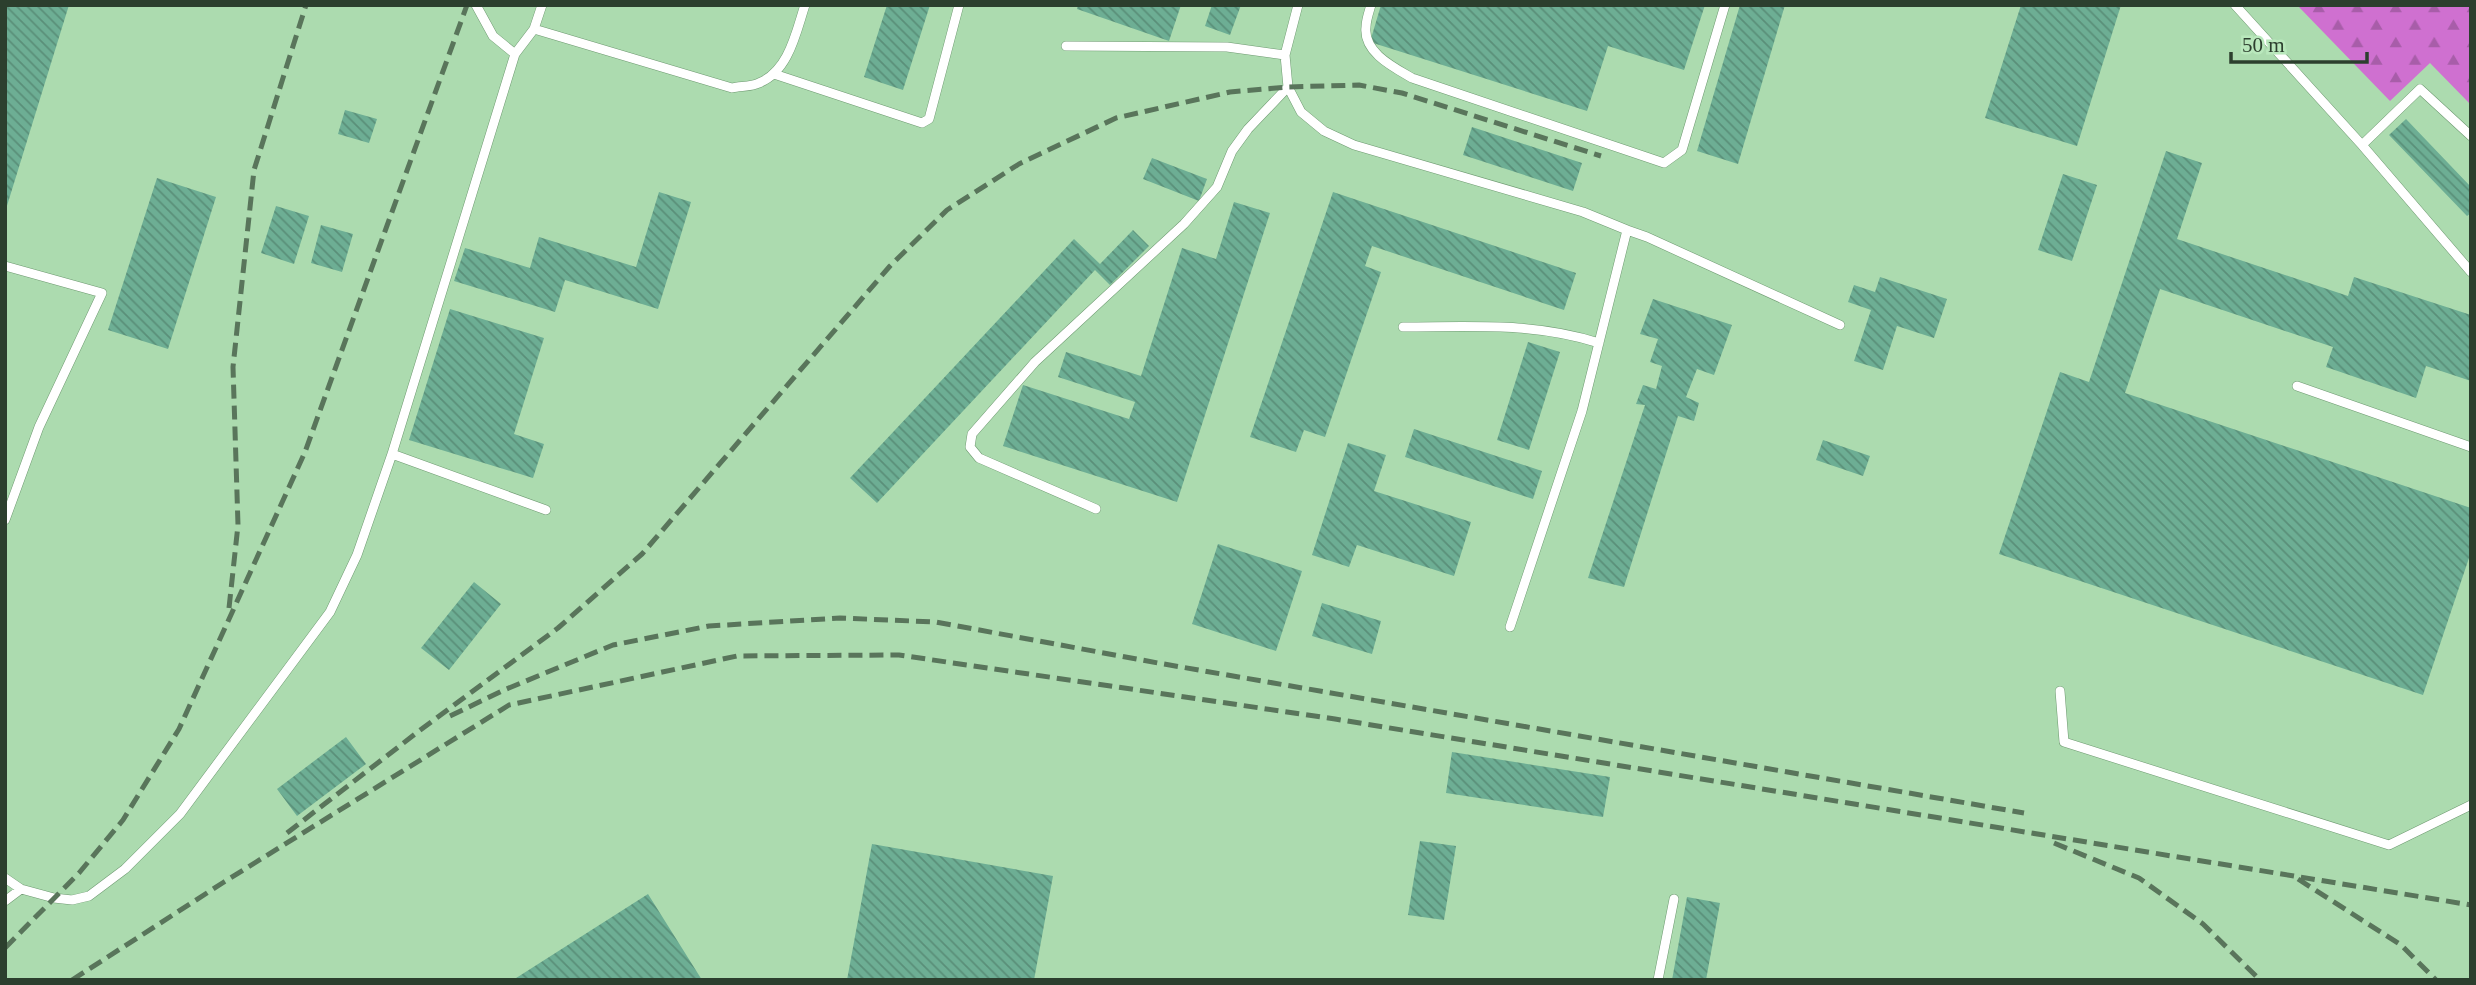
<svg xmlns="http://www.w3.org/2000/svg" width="2476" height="985" font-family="'Times New Roman',serif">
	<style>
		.forest { fill: url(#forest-firs) }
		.building { fill: url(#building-back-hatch) }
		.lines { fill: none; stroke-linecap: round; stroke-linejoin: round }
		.service-casing { stroke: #6e9a71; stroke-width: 10 }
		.service { stroke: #fff; stroke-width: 9 }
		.rail { stroke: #59755b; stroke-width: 5; stroke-dasharray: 14 7; stroke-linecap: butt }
	</style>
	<defs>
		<pattern id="forest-firs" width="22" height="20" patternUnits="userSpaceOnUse" patternTransform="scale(1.75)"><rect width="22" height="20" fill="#cf70d0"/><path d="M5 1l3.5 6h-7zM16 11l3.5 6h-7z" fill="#a85da9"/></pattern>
		<pattern id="building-back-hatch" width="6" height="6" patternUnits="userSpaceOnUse" patternTransform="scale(1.75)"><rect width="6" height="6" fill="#6dae94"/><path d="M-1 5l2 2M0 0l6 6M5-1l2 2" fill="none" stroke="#5a8f79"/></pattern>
	</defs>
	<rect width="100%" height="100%" fill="#acdbaf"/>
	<path class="forest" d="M2297 5H2471V105L2430 63 2390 101Z"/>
	<path class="building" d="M5 5H69L6 209H5Z
		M887 5H930L903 90 864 77Z
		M1078 5H1181L1169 41 1077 9Z
		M1212 5H1241L1230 35 1205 26Z
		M1381 5H1705L1684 70 1608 46 1587 111 1370 42Z
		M1740 5H1785L1738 164 1697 151Z
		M2021 5H2121L2077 146 1985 118Z
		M345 110 377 119 369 143 338 134Z
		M2406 119 2471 187V213L2467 216 2389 135Z
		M1472 127 1582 163 1573 191 1463 155Z
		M2166 151 2202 163 2177 239 2348 296 2354 277 2471 315V381L2426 366 2416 398 2326 367 2333 347 2160 289 2125 393 2471 508V552L2423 695 1999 554 2060 372 2089 382Z
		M1152 158 1207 179 1199 201 1143 179Z
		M2063 174 2097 185 2072 261 2038 250Z
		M157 178 216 197 168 349 108 330Z
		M659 192 691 202 658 309 565 280 555 312 454 281 465 248 530 268 539 237 636 267Z
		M1333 192 1576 273 1564 310 1372 246 1365 266 1381 272 1325 437 1304 430 1296 452 1250 437Z
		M1234 202 1270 213 1177 502 1003 446 1023 385 1129 419 1135 402 1058 377 1066 352 1141 376 1182 248 1216 259Z
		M276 206 309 216 294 264 261 253Z
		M321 225 353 234 342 272 311 263Z
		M1133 230 1149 246 1110 285 1095 270 877 503 850 478 1074 239 1100 264Z
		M1880 277 1947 299 1934 338 1897 326 1883 370 1854 361 1871 310 1848 302 1854 285 1875 292Z
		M1653 299 1732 325 1714 375 1697 369 1686 397 1699 403 1694 421 1678 416 1624 587 1588 578 1645 405 1636 404 1643 385 1656 389 1662 366 1650 362 1658 339 1640 334Z
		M450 309 544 338 514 434 544 444 533 478 409 440Z
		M1528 342 1560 352 1529 450 1497 440Z
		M1414 429 1542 471 1533 499 1405 457Z
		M1823 440 1870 456 1863 476 1816 460Z
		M1348 443 1386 455 1374 491 1471 522 1454 576 1357 545 1349 567 1312 555Z
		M1218 544 1302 571 1276 651 1192 624Z
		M474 582 501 604 449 670 421 648Z
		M1322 603 1381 621 1372 654 1312 636Z
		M346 737 366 764 297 816 277 789Z
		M1452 752 1610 777 1603 817 1446 793Z
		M1420 841 1456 846 1444 920 1408 915Z
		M872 844 1053 876 1034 980H847Z
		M648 894 702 980H513Z
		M1687 897 1720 903 1706 980H1672Z"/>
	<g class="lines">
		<g class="service-casing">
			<path id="service" d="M476 5 493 36 515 54
				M1298 5 1285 55 1288 87 1301 112 1324 131 1354 145 1583 212 1627 230 1582 411 1510 627
				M1371 5C1369 12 1366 20 1366 27 1363 52 1393 67 1412 78L1664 163 1682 150 1725 5
				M2235 5 2362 145 2471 272
				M534 29 732 88C740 86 751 87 759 83 789 71 796 32 805 5
				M1066 46 1227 47 1285 55
				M774 74 922 123 929 119 959 5
				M2362 145 2420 89 2471 136
				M1627 230 1647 237 1840 325
				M5 266 102 293 39 427 5 520
				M1403 327C1471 327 1534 322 1599 343
				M2297 386 2471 447
				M392 454 546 510
				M1096 509 979 458 970 447 972 434 1035 362 1184 224 1217 187 1232 151 1248 129 1288 87
				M2060 691 2064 742 2389 845 2471 805
				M5 878 21 889
				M5 901 21 889 54 898 72 900 89 896 125 869 180 814 330 612 357 555 392 454 515 54 534 29 542 5
				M1658 980 1674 899"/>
		</g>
		<use href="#service" class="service"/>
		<path class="rail" d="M229 608 238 525 233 367 254 170 306 5
			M450 716 504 690 613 645 709 626 840 618 936 622 1158 663 2024 813
			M287 833 419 731 558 628 642 554 890 266 947 210 1019 164 1116 118 1230 92 1288 87 1359 85 1402 93 1601 156
			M2054 843 2139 878 2203 924 2260 980
			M2298 879 2401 945 2436 980
			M5 948 79 873 123 820 179 729 305 452 467 5
			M72 980 224 882 509 705 737 656 899 655 1335 719 2471 905"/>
	</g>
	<rect width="2476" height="985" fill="none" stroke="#2c3f2e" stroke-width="14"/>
	<path d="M2231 52v10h136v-10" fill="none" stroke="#2c3f2e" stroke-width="3.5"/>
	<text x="2242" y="52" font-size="21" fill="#2c3f2e" stroke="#b9e8bc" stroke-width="5" paint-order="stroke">50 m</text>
</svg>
